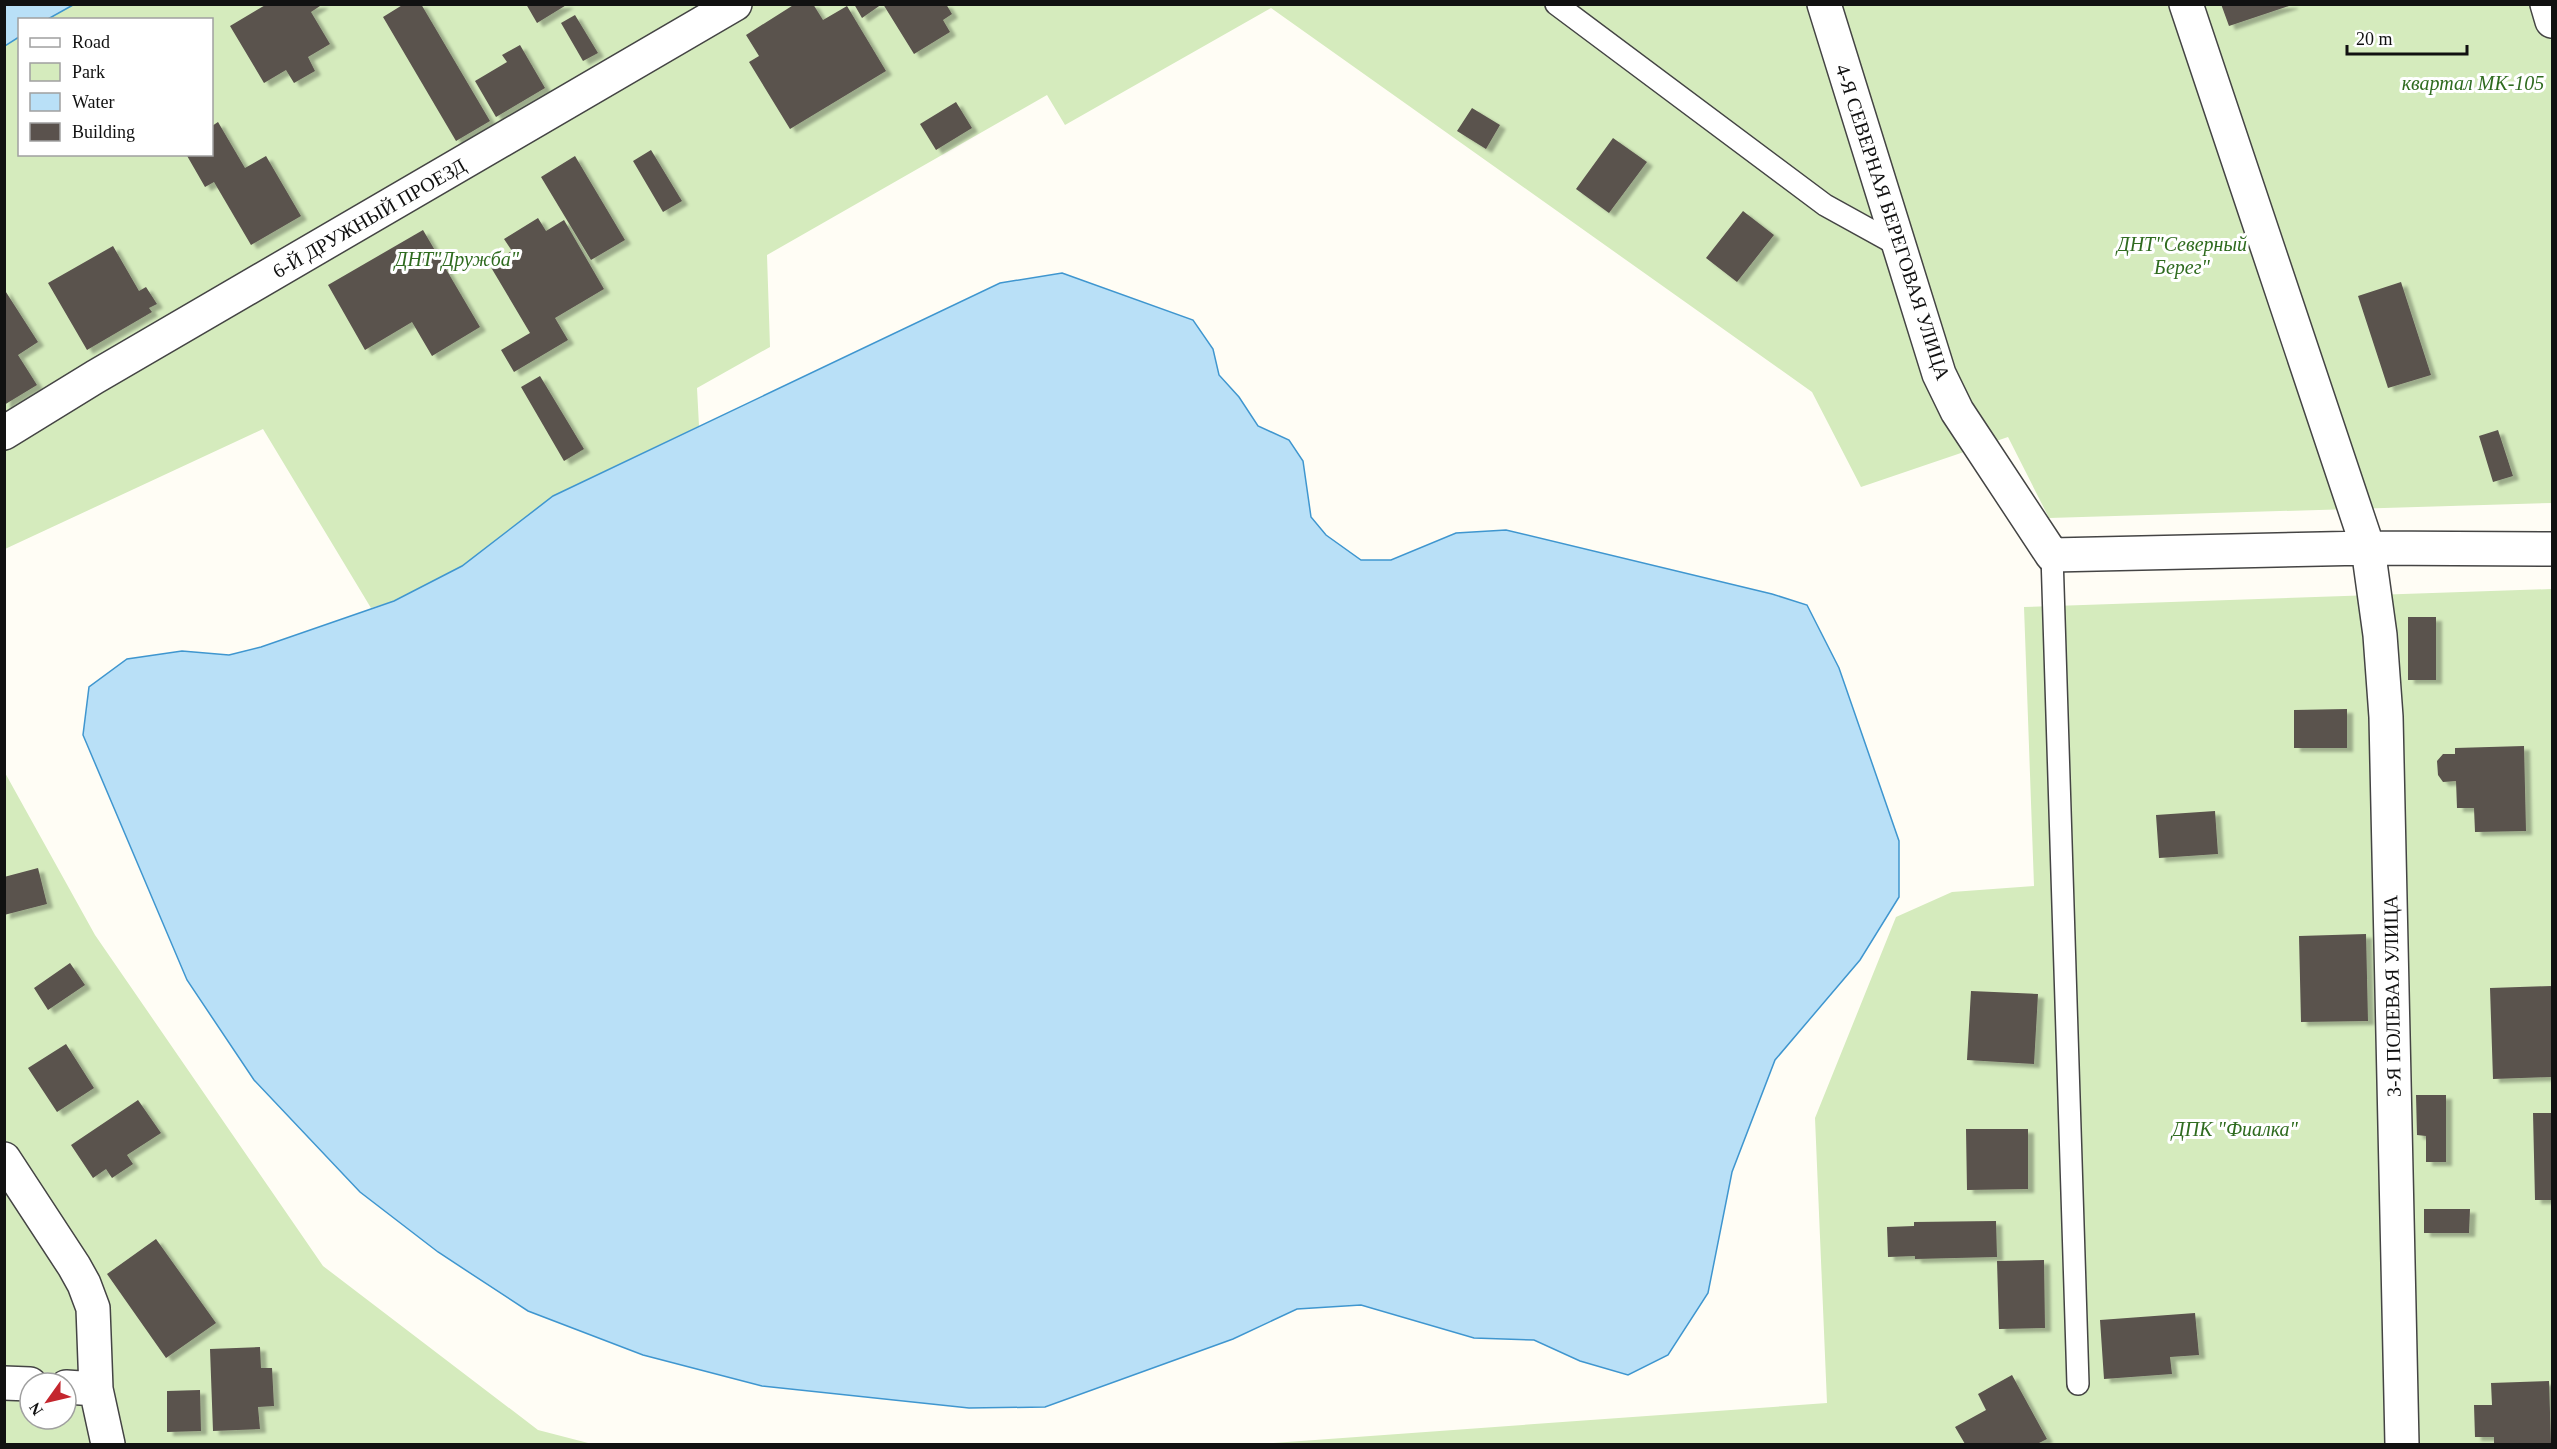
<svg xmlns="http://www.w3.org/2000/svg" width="2557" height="1449" font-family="'Times New Roman',serif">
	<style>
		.green { fill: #d5ebbd; fill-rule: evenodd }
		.water { fill: #b9e0f7; stroke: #3f96cf; stroke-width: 1.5 }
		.building { fill: #5a524d; filter: url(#shadow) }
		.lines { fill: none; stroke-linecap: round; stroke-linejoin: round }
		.service-casing { stroke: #444; stroke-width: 24 }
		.minor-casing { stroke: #444; stroke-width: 36 }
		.service { stroke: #fff; stroke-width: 21 }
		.minor { stroke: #fff; stroke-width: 33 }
		.labels { text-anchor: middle; stroke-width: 6; stroke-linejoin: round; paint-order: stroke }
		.park-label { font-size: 20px; font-style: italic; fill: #2f6b1f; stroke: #fff }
		.street-label { font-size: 20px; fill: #111; stroke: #fff }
	</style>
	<defs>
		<filter id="shadow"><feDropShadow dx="6" dy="4" stdDeviation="1.5" flood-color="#0004"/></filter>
	</defs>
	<rect width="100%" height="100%" fill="#fffdf5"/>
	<path class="green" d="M73 5H2552V503L2049 518 2008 437 1861 487 1812 392 1271 8 1065 125 1047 95 767 255 770 347 697 388 699 426 553 496 462 566 394 601 371 608 263 429 5 549V46L19 37 20 154H212V20L48 19Z
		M2552 589V1444H1259L1827 1403 1815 1118 1896 917 1952 892 2034 886 2024 607Z
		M4 771 95 935 323 1266 538 1430 592 1444H5ZM30 1383H66V1419H30Z"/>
	<path class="water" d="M5 4H73V5L48 19 20 20 19 37 5 46Z
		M1062 273 1193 320 1213 349 1219 375 1239 397 1258 426 1289 440 1303 461 1311 517 1326 535 1361 560H1391L1456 533 1506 530 1772 594 1807 605 1839 668 1899 841V897L1860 960 1775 1060 1732 1172 1708 1293 1668 1355 1628 1375 1580 1361 1534 1340 1474 1338 1361 1305 1297 1309 1233 1339 1045 1407 969 1408 762 1386 643 1355 528 1311 438 1252 360 1192 254 1080 187 980 83 735 89 687 127 659 182 651 229 655 261 647 394 601 462 566 553 496 1000 283Z"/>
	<path class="building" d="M267 4H323L311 12 330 44 308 57 315 71 294 83 286 70 264 83 230 26Z
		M404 4H421L490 121 456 141 383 17Z
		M526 4H568L537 23Z
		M795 4H813L823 20 847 6 886 71 790 129 749 62 759 56 746 35Z
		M854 4H882L862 18Z
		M883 4H946L952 14 943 20 950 32 914 54Z
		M2221 4H2292V5L2229 26Z
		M575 15 598 53 583 61 561 23Z
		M520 45 545 88 496 117 475 81 507 62 502 55Z
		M956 102 972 128 936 150 920 124Z
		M1472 108 1500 125 1486 149 1457 131Z
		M218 122 245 168 266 156 301 216 251 245 214 182 205 187 186 154H212V126Z
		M1613 138 1647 162 1609 213 1576 189Z
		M651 150 682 201 663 212 633 161Z
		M575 156 625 240 591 260 541 177Z
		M1743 211 1774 235 1737 282 1706 258Z
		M538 218 546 231 564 220 604 289 555 318 568 340 514 372 501 350 530 333 489 264 512 251 504 239Z
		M423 230 480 327 432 356 412 322 365 350 328 285Z
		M113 246 139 291 146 287 157 304 149 308 152 312 87 350 48 283Z
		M2401 282 2431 375 2388 388 2358 296Z
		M4 289 38 342 18 355 37 385 4 405Z
		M540 376 584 449 564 461 521 387Z
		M2498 430 2513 476 2493 482 2479 436Z
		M2408 617H2436V680H2408Z
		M2347 709V748H2294V710Z
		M2524 746 2526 831 2475 832 2474 808H2457L2456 781 2443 782 2438 775 2437 761 2443 754H2455V748Z
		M2215 811 2218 854 2159 858 2156 815Z
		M38 868 47 904 4 915V877Z
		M2366 934 2368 1021 2301 1022 2299 936Z
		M70 963 85 985 48 1010 34 988Z
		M2552 986V1077L2493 1079 2490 988Z
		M1971 991 2038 994 2034 1064 1967 1060Z
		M66 1044 94 1088 57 1112 28 1068Z
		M2416 1095H2446V1162H2426V1136L2417 1135Z
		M138 1100 161 1133 127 1155 133 1164 112 1178 106 1169 93 1178 71 1145Z
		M2533 1113H2552V1200H2535Z
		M1966 1129H2028V1189L1967 1190Z
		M2424 1209H2470L2469 1233H2424Z
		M1996 1221 1997 1257 1915 1259V1256L1888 1257 1887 1227 1914 1226V1222Z
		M156 1239 216 1323 166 1358 107 1274Z
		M2044 1260 2045 1328 1999 1329 1997 1261Z
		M2195 1313 2199 1355 2170 1357 2172 1374 2104 1379 2100 1320Z
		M260 1347 261 1368H272L274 1406 258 1407 260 1429 213 1431 210 1349Z
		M2012 1375 2047 1439 2037 1444H1965L1955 1427 1986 1410 1978 1394Z
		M2549 1381 2551 1444H2494V1437H2475L2474 1405H2492L2491 1383Z
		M200 1390 201 1431 167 1432V1391Z"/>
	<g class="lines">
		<g class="service-casing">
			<path id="service" d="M1556 4 1825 205 1901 247
				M2052 555 2078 1384"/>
		</g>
		<g class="minor-casing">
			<path id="minor" d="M1824 4 1939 374 1957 411 2052 555 2368 548 2552 549
				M2186 4 2368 548 2380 635 2386 717 2402 1444
				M2547 4 2552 21
				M4 433 95 377 735 4
				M4 1159 74 1266 84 1284 93 1308 96 1389 108 1444
				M4 1383 30 1384
				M66 1387 96 1389"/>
		</g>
		<use href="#service" class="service"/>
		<use href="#minor" class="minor"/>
	</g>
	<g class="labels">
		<g class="park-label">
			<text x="2473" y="90">квартал МК-105</text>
			<text x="2182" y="251">ДНТ"Северный<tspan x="2182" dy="23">Берег"</tspan></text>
			<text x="457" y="266">ДНТ"Дружба"</text>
			<text x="2235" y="1136">ДПК "Фиалка"</text>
		</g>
		<g class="street-label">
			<text transform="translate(369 218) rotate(-30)" y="7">6-Й ДРУЖНЫЙ ПРОЕЗД</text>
			<text transform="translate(1893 222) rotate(72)" y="7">4-Я СЕВЕРНАЯ БЕРЕГОВАЯ УЛИЦА</text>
			<text transform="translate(2392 996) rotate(-91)" y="7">3-Я ПОЛЕВАЯ УЛИЦА</text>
		</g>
	</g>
	<rect width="2557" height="1449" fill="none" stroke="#111111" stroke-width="12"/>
	<rect x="18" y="18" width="195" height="138" fill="#ffffff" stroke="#a0a0a0" stroke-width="1.5"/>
	<rect x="30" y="38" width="30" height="9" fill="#ffffff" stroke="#a0a0a0" stroke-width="1.5"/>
	<text x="72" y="48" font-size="18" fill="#111111">Road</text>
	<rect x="30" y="63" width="30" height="18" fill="#d5ebbd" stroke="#a0a0a0" stroke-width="1.5"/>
	<text x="72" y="78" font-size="18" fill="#111111">Park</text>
	<rect x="30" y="93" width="30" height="18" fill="#b9e0f7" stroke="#a0a0a0" stroke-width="1.5"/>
	<text x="72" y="108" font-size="18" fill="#111111">Water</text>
	<rect x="30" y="123" width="30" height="18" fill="#5a524d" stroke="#a0a0a0" stroke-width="1.5"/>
	<text x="72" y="138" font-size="18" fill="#111111">Building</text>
	<g transform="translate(48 1401) rotate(236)"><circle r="28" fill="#ffffff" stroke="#a0a0a0" stroke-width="1.5"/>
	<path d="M0-4.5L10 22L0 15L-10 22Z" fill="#c4262e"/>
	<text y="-9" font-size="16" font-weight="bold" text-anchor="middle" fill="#111111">N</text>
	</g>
	<path d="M2347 45v9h120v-9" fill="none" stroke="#111111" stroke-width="3"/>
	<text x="2356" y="45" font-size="18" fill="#111111" stroke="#ffffff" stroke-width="4.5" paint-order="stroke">20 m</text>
</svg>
